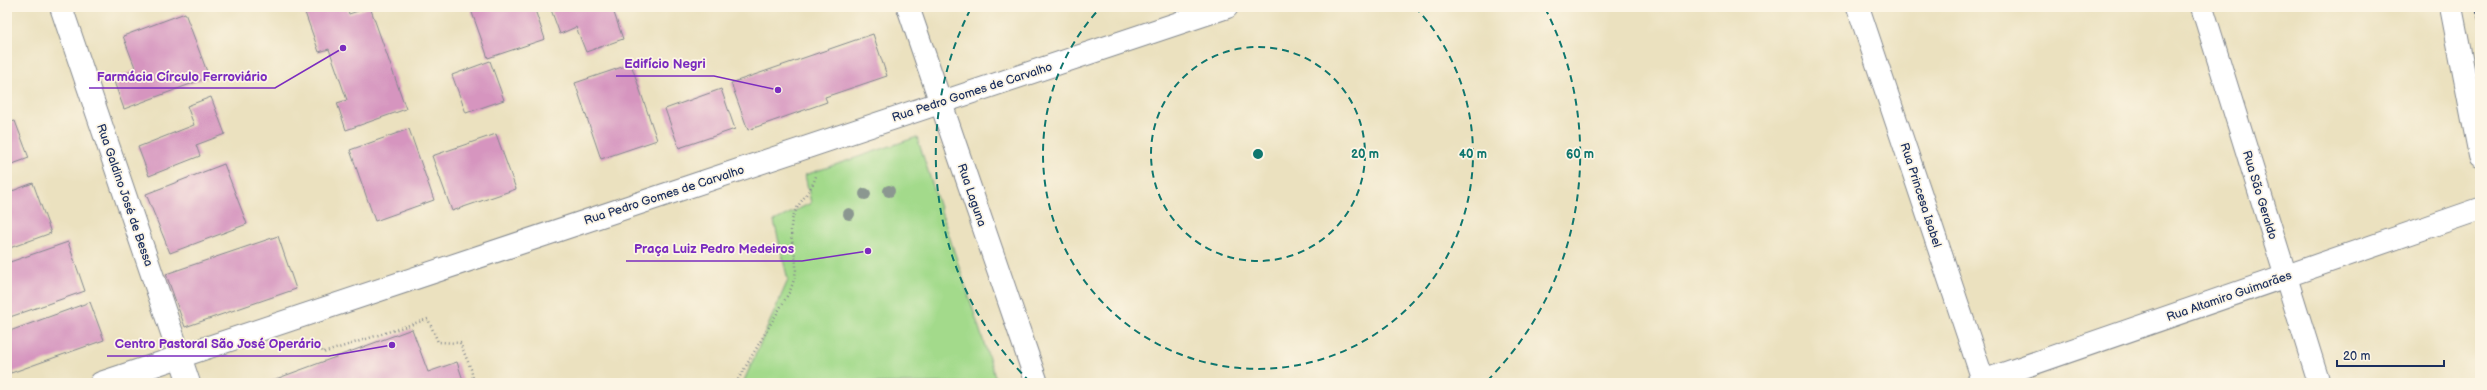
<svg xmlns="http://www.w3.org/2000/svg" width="2487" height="390" font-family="'Balsamiq Sans',sans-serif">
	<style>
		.green { fill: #a3da8b; stroke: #5f8474 }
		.building { fill: #d695bf }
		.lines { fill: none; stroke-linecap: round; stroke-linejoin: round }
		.street-casing { stroke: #83888e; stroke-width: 24 }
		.secondary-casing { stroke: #83888e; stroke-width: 24 }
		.path { stroke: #83888e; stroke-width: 2.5; stroke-dasharray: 1 3; stroke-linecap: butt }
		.street { stroke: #fff; stroke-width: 22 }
		.secondary { stroke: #fff; stroke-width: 22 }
		.rail { stroke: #1b2f5e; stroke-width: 3; stroke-dasharray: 6 3; stroke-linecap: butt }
		.tree { fill: #8b9790 }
		.ring { fill: none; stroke: #0f766e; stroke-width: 2; stroke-dasharray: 7 5 }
		.labels { text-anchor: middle; stroke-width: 3.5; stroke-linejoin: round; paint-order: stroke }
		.street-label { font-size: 12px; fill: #1b2f5e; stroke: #fcf5e5 }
		.centre { fill: #0f766e; stroke: #fcf5e5; stroke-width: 2 }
		.ring-label { font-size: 12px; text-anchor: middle; font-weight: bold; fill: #0f766e; stroke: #fcf5e5; stroke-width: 3.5; stroke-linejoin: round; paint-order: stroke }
		.leader { fill: none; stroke: #7b2cbf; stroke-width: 1.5 }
		.callout-dot { fill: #7b2cbf; stroke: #fcf5e5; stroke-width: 1.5 }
		.callout-label { font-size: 13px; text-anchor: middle; font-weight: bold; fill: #7b2cbf; stroke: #fcf5e5; stroke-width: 3.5; stroke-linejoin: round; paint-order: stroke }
	</style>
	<rect width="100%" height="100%" fill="#fcf5e5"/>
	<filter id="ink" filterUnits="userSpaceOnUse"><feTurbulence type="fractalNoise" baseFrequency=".025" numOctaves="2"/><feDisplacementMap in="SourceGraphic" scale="8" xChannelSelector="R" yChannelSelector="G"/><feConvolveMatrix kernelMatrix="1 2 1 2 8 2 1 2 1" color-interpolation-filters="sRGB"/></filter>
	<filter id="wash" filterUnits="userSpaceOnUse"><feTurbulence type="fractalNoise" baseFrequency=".012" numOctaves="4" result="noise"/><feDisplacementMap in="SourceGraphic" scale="16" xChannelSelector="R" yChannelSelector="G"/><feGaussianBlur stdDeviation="0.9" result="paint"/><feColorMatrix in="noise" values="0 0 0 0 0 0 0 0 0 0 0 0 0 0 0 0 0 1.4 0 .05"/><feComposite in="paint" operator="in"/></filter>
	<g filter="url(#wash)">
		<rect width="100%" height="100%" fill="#ebe1bf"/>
		<path class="green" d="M917 137 997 383H743L788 280 774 221 811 203 805 175Z"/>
		<g id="blocks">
			<path class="building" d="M303 7H347L349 14 370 7 406 109 346 130 337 103 347 100 329 49 319 52Z
				M470 7H534L545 39 488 58Z
				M550 7H612L623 39 586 52 576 27 560 34Z
				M185 13 209 77 124 109 113 79 136 70 123 36Z
				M873 34 887 76 825 97 827 102 748 130 731 83Z
				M490 61 504 100 466 113 452 75Z
				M631 64 657 140 601 159 575 83Z
				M721 89 735 129 679 148 665 109Z
				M211 97 225 134 196 145 200 156 149 176 138 147 194 125 187 106Z
				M15 121 29 158 7 166V123Z
				M409 129 434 200 375 221 350 150Z
				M496 134 516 189 452 211 432 156Z
				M224 164 247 224 170 253 146 194Z
				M33 183 51 233 7 249V193Z
				M278 236 296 289 185 327 166 274Z
				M68 242 85 291 7 318V263Z
				M90 302 104 340 11 373 7 363V332Z
				M412 329 428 372 457 362 464 383H265Z"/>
		</g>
	</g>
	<g filter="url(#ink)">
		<use href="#blocks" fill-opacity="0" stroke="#83888e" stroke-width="1"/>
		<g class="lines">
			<g class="street-casing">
				<path id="street" d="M61 7 189 383
					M2202 7 2319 383
					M2451 7 2480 156
					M101 383 1227 7"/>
			</g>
			<g class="secondary-casing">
				<path id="secondary" d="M908 7 1037 383
					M1858 7 1984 383
					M1977 383 2480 209"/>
			</g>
			<path class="path" d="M319 343 323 353 428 319 438 342 460 343 471 369 474 383
				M736 383 790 291C793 283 796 275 796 267 796 250 787 233 793 217 798 202 811 192 816 176"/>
			<use href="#street" class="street"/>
			<use href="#secondary" class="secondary"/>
			<path class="rail" d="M2477 7 2480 23"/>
		</g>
		<g class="tree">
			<circle cx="889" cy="191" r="6"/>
			<circle cx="865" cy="194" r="6"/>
			<circle cx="849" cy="214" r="6"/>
		</g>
	</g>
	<g class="ring">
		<circle cx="1258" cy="154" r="107"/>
		<path d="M1415 7A215 215 0 1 1 1101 7"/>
		<path d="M1030 382A322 322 0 0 1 971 8M1545 8A322 322 0 0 1 1486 382"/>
	</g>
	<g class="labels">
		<g class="street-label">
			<text transform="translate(972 92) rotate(-18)" y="4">Rua Pedro Gomes de Carvalho</text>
			<text transform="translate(125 195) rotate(71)" y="4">Rua Galdino José de Bessa</text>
			<text transform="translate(664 195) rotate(-18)" y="4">Rua Pedro Gomes de Carvalho</text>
			<text transform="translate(972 195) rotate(71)" y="4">Rua Laguna</text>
			<text transform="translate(1921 195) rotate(72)" y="4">Rua Princesa Isabel</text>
			<text transform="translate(2260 195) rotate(73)" y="4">Rua São Geraldo</text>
			<text transform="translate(2229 296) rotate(-19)" y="4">Rua Altamiro Guimarães</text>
		</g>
	</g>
	<circle cx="1258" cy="154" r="6" class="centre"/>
	<g class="ring-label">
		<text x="1365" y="158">20 m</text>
		<text x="1473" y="158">40 m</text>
		<text x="1580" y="158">60 m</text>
	</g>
	<path class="leader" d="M778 90L714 76H616M343 48L275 88H89M868 251L802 261H626M392 345L329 356H107"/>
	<g class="callout-dot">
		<circle cx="778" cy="90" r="4"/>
		<circle cx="343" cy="48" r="4"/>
		<circle cx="868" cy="251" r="4"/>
		<circle cx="392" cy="345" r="4"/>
	</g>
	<g class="callout-label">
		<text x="665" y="68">Edifício Negri</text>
		<text x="182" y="81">Farmácia Círculo Ferroviário</text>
		<text x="714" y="253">Praça Luiz Pedro Medeiros</text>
		<text x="218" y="348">Centro Pastoral São José Operário</text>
	</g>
	<rect width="2487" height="390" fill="none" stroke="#fcf5e5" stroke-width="24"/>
	<path d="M2337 360v6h107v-6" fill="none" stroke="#1b2f5e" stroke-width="2"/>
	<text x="2343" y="360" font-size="12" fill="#1b2f5e" stroke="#fcf5e5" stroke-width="3" paint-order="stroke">20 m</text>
</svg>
